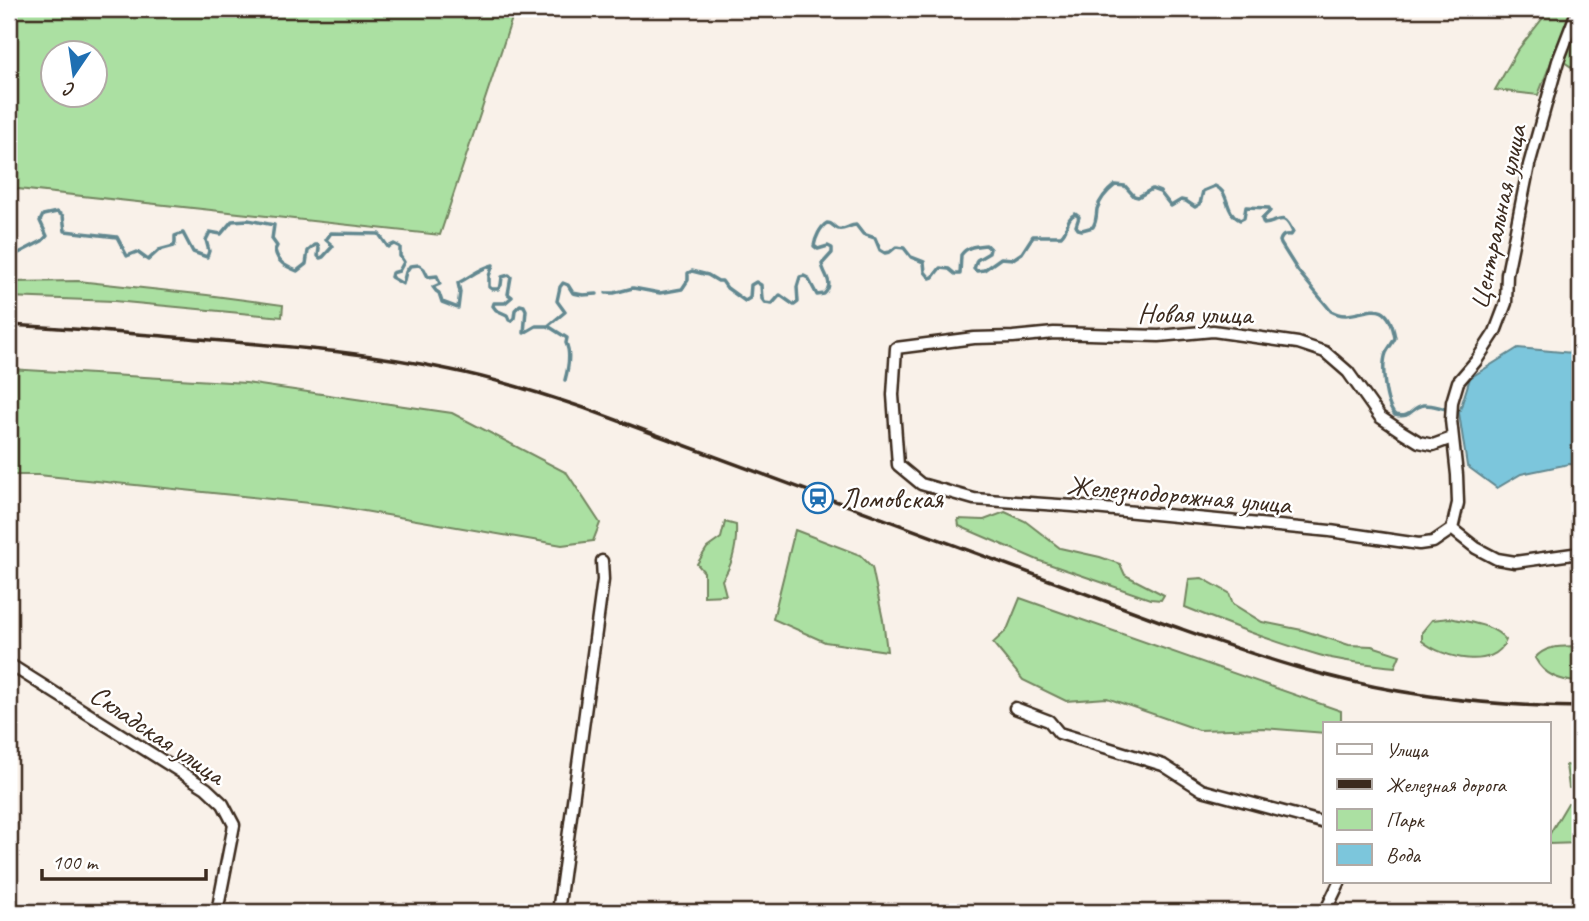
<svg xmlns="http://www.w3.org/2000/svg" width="1589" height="921" font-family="Caveat,sans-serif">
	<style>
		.green { fill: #abe0a2; stroke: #738560; stroke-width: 2; fill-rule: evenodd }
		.water { fill: #7cc6dc; stroke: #628890; stroke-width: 2 }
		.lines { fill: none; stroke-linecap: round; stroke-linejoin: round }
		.stream { stroke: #628890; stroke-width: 3.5 }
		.street-casing { stroke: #3b2a1e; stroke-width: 15 }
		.street { stroke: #fff; stroke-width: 10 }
		.rail { stroke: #3b2a1e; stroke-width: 3.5 }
		.labels { text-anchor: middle; stroke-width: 5; stroke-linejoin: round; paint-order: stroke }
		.street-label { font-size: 28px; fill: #3b2a1e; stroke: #fff }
		.poi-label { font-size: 28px; fill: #3b2a1e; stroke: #fff; text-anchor: start }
	</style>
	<rect width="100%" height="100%" fill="#f9f1e9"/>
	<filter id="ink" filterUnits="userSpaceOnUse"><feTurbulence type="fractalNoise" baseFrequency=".0143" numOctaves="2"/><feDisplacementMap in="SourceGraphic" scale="14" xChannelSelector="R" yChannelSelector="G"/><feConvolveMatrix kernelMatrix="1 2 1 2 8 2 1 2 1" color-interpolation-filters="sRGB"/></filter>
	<g filter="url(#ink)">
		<path class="green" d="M9 9H515L440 235 9 188ZM94 52V94H52V52Z
			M1550 9H1572L1538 95 1495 90 1517 51Z
			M1580 20V64L1573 68 1564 62Z
			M78 281 207 295 283 305 282 317 114 301 9 297V282Z
			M9 369 246 383 452 413 567 473 600 523 593 541 562 545 329 505 38 475H9Z
			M1005 512 1025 521 1060 548 1100 557 1120 564 1125 575 1164 595 1161 600 1150 599 1040 561 959 526 958 519 984 520Z
			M725 522 736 525C737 545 733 564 722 580L726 595 704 596V572L697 564 707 548 721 538Z
			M795 530 860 555 872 567 883 620 887 651 825 642 773 619Z
			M1202 578 1229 593 1233 604 1262 622 1302 630 1349 645 1372 646 1400 655 1395 667C1369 664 1344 662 1319 655 1274 642 1229 625 1185 607L1189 579Z
			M1020 598 1341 711V720L1337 723H1325V733L1263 728 1199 730 1107 698 1066 701 1023 680 993 643 1007 630Z
			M1450 618C1470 623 1493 624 1506 640 1495 671 1442 658 1422 641V632L1432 620Z
			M1580 646V683C1561 680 1545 677 1535 658 1547 644 1564 647 1580 646Z
			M1566 765 1580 767V790L1569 788Z
			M1568 803H1580V843L1549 844V835Z"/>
		<path class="water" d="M1518 348 1573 353 1580 355V465L1569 464 1521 474 1497 488 1467 466 1459 413 1470 378Z"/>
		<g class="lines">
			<path class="stream" d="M9 255 13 256 42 241 47 236 40 221 43 215 57 212 63 216 65 231 117 237 127 256 137 252 148 260 159 250 174 246 175 243V236L183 233 193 252 207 257 209 251 206 240 210 232 221 234 232 221 248 220 274 225 272 239 277 246 275 250C278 263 285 266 297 271L306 264 308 251 315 245H318L319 248 318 256 320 258 323 257 333 246 326 240 331 233 379 234 388 247 394 244 400 247V256L404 262 399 271 392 273 391 277 403 284 406 272 410 266 419 265 424 269 428 277 437 276 440 284 433 287 436 291 439 293 442 302 458 308 460 292 458 283C470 277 480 268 493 265L489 276V287L492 289H498L501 285 502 277 509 275 511 277 508 294 512 297 505 303H494L493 306 496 310 507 315 509 320 511 321 514 318 515 310 520 305 524 306 526 310 524 333 536 326H548L565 312 557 301 560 287 563 283 568 285 573 293 583 295 597 294
				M606 293H614L633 288 660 293 682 289 688 280V273L692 271 708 275 718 281H722L727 288 745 301 750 298 751 285 756 282 761 285 762 299 765 303 772 304 780 295 794 305 798 302 797 287 800 277 804 276 808 278 817 295 824 294C835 283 824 276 822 264L832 253V248L828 246 818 249 814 246C815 239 820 227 827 223 833 223 833 227 838 229 843 231 850 225 856 225L863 234 875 238 880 250 885 253 890 252 896 247 904 248 911 257 924 262 925 272 930 278 933 277 940 268 949 269 955 274H960L961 255C967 246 976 246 986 245L990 249 989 253 977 260 974 269 977 271 984 270 1001 258 1013 259 1022 253 1033 236H1061C1069 230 1065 219 1075 214L1079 217 1076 226 1078 229 1082 230 1093 227C1097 220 1096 216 1097 209 1100 199 1106 192 1115 185L1125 186 1134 196 1138 197 1152 189 1160 192 1171 206 1181 200 1186 201 1195 207 1200 204 1203 191 1215 186C1231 193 1223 211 1240 220L1244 218 1246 207 1269 208 1270 211 1262 219 1264 224C1280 223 1283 210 1293 232L1291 235C1285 234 1282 235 1280 241L1281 244 1298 271 1331 311C1357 327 1386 285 1395 338 1393 343 1389 347 1386 353 1381 367 1385 404 1395 415 1412 419 1410 408 1423 405 1431 404 1440 408 1447 409
				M548 326 567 338 566 343C571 353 568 369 565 380"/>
			<g class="street-casing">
				<path id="street" d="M1452 438 1433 445 1419 442 1401 431 1380 417 1348 372 1325 352 1298 343 1213 331 1159 336 1054 333 1013 337 974 338 896 348 893 395 898 465 921 484 974 499 1073 506 1330 531 1419 544 1433 542 1452 529 1458 503 1457 475 1451 420 1452 402 1458 382 1476 361 1495 332 1506 303 1507 274 1529 165 1558 61 1578 9
					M1452 529 1476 548 1497 559 1515 562 1580 553
					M9 664 206 788 223 804 234 825 217 912
					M1015 708 1049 721 1059 733 1163 765 1202 790 1325 823
					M558 912 603 580 602 561
					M1325 912 1340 881"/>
			</g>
			<use href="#street" class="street"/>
			<path class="rail" d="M9 325C72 328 136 334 199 339 283 346 368 352 451 370 496 379 540 393 584 408L1162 622C1216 641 1270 661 1325 675 1408 697 1495 706 1580 707"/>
		</g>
	</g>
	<defs>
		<g id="station-ring" transform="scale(1.575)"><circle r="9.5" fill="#fff" stroke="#1f6fb2" stroke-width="1.5"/><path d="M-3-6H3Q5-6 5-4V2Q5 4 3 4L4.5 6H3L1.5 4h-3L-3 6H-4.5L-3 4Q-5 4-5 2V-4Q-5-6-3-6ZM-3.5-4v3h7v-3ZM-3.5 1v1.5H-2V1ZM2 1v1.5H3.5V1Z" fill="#1f6fb2"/></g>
	</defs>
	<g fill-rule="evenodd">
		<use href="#station-ring" x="818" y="498"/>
	</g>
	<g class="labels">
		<g class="street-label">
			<text transform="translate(1497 217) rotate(-78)" y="10">Центральная улица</text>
			<text transform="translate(1195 313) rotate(1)" y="10">Новая улица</text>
			<text transform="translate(1179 494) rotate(5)" y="10">Железнодорожная улица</text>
			<text transform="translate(158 734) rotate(34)" y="10">Складская улица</text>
		</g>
		<g class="poi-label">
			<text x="841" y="508">Ломовская</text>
		</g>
	</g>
	<rect width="1589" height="921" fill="none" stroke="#fff" stroke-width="35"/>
	<rect x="18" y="18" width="1554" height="886" fill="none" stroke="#3b2a1e" stroke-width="2.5" filter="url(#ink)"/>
	<rect x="1323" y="722" width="228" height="161" fill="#ffffff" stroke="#b1aaa5" stroke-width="2"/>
	<rect x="1337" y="744" width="35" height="10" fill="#ffffff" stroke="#b1aaa5" stroke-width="2"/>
	<text x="1386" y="757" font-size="21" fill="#3b2a1e">Улица</text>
	<rect x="1337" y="779" width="35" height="10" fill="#3b2a1e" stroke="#b1aaa5" stroke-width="2"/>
	<text x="1386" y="792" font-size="21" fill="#3b2a1e">Железная дорога</text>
	<rect x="1337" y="809" width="35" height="21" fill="#abe0a2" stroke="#b1aaa5" stroke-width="2"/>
	<text x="1386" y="827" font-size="21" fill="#3b2a1e">Парк</text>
	<rect x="1337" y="844" width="35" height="21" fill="#7cc6dc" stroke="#b1aaa5" stroke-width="2"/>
	<text x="1386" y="862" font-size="21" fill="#3b2a1e">Вода</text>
	<g transform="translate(74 74) rotate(193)"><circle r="33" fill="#ffffff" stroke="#b1aaa5" stroke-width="2"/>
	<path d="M0-5L12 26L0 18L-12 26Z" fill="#1f6fb2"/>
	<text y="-10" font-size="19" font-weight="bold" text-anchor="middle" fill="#3b2a1e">С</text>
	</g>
	<path d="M42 869v10h164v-10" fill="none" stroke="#3b2a1e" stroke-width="3.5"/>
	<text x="52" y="869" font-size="21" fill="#3b2a1e" stroke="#ffffff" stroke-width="5" paint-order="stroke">100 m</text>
</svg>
